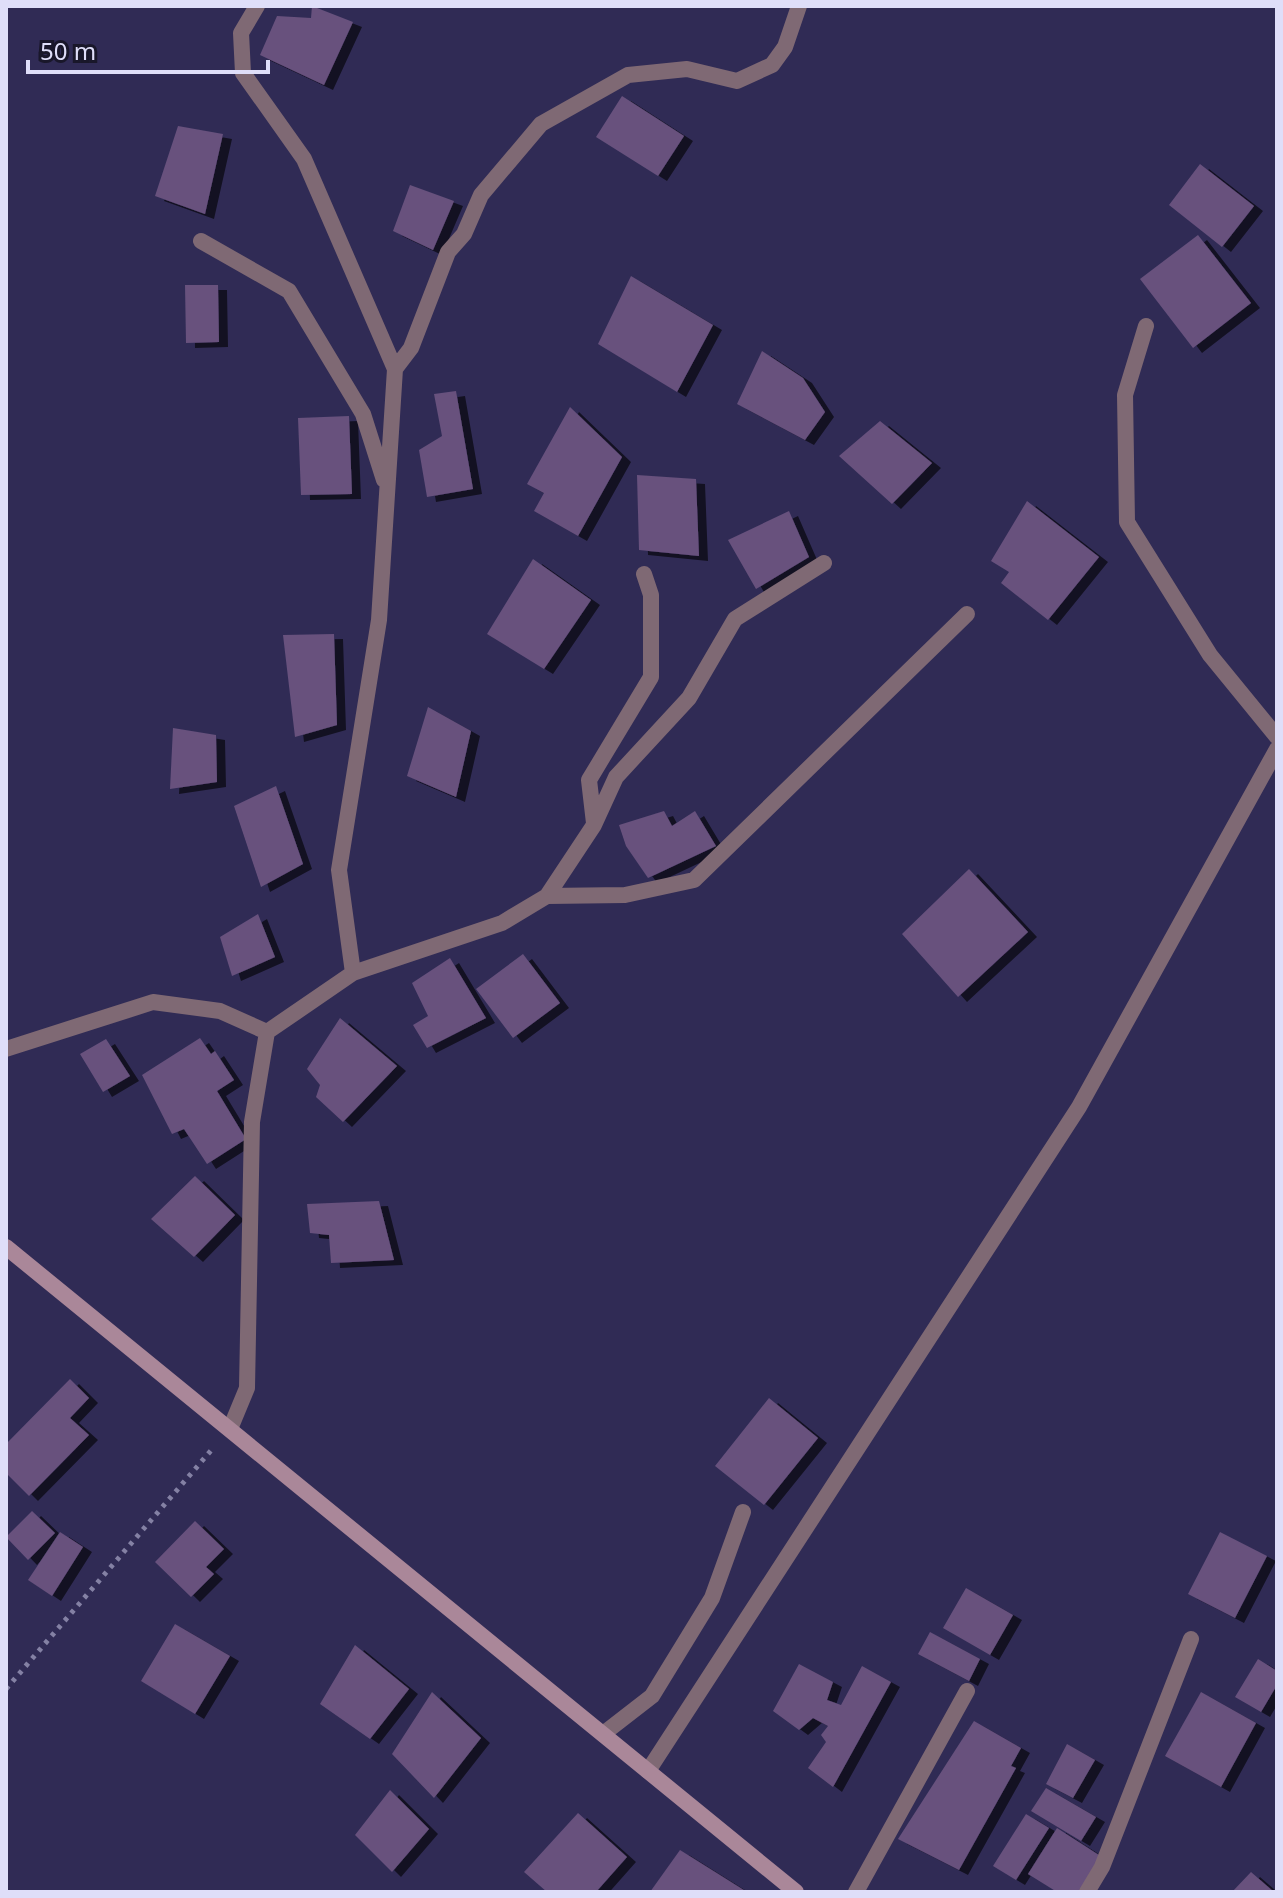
<svg xmlns="http://www.w3.org/2000/svg" width="1283" height="1898" font-family="'Noto Sans',sans-serif">
	<style>
		.building { fill: #67517d; filter: url(#shadow) }
		.lines { fill: none; stroke-linecap: round; stroke-linejoin: round }
		.path { stroke: #8481a4; stroke-width: 5; stroke-dasharray: 4 6; stroke-linecap: butt }
		.street { stroke: #7f6974; stroke-width: 16 }
		.secondary { stroke: #aa8799; stroke-width: 16 }
	</style>
	<defs>
		<filter id="shadow"><feDropShadow dx="9" dy="5" stdDeviation="0" flood-color="#0009"/></filter>
	</defs>
	<rect width="100%" height="100%" fill="#302b55"/>
	<path class="building" d="M312 6 353 22 324 85 260 55 277 16 311 18Z
		M622 96 684 136 658 176 596 137Z
		M178 126 223 134 205 214 155 196Z
		M1200 164 1254 206 1222 247 1169 205Z
		M410 185 454 201 433 250 393 231Z
		M1198 235 1251 303 1193 348 1140 279Z
		M631 276 713 325 677 392 598 344Z
		M185 285H218L219 342 186 343Z
		M762 351 803 378 825 412 805 440 737 404Z
		M456 391 473 489 427 497 419 450 442 436 434 394Z
		M570 407 622 457 578 536 534 511 544 493 527 484Z
		M349 416 352 494 301 495 298 418Z
		M880 421 932 463 892 504 839 456Z
		M637 475 696 479 699 556 639 550Z
		M1027 501 1099 557 1048 620 1001 583 1009 572 991 561Z
		M789 511 809 557 756 589 728 540Z
		M533 559 591 600 544 669 487 634Z
		M334 634 337 725 295 737 283 635Z
		M428 707 471 731 456 797 407 776Z
		M173 728 216 735 217 782 170 789Z
		M276 786 303 864 261 887 234 806Z
		M664 811 672 826 695 811 716 846 648 878 626 846 619 825Z
		M969 869 1028 932 958 997 902 934Z
		M258 914 275 957 232 976 220 937Z
		M523 954 560 1003 513 1038 476 989Z
		M450 958 486 1018 427 1048 413 1025 428 1016 412 983Z
		M340 1018 397 1066 343 1122 316 1097 320 1085 307 1069Z
		M200 1038 211 1054 215 1051 234 1080 217 1091 246 1139 207 1164 184 1129 172 1134 142 1075Z
		M106 1039 130 1076 103 1092 80 1054Z
		M195 1176 235 1215 194 1257 151 1219Z
		M379 1201 394 1260 331 1263 329 1235 310 1233 307 1204Z
		M70 1379 89 1398 70 1418 89 1435 29 1496 6 1473V1444Z
		M769 1398 818 1438 764 1505 715 1466Z
		M32 1511 55 1533 28 1560 6 1537Z
		M195 1521 224 1549 206 1567 214 1574 191 1597 155 1562Z
		M60 1532 83 1547 52 1596 28 1580Z
		M1220 1532 1267 1556 1235 1618 1188 1594Z
		M966 1588 1013 1615 990 1655 943 1628Z
		M175 1624 230 1656 195 1714 141 1681Z
		M930 1632 980 1659 969 1681 918 1654Z
		M355 1645 409 1689 370 1739 320 1704Z
		M1258 1659 1277 1671V1685L1261 1712 1235 1697Z
		M799 1664 833 1682 827 1700 841 1705 862 1666 891 1682 833 1787 808 1768 826 1742 821 1735 828 1726 813 1718 799 1730 773 1711Z
		M432 1692 481 1738 434 1798 392 1754Z
		M1201 1692 1256 1723 1221 1787 1165 1756Z
		M974 1721 1021 1748 1011 1766 1016 1768 959 1870 898 1839Z
		M1067 1744 1095 1760 1073 1798 1046 1784Z
		M1046 1788 1096 1817 1081 1841 1031 1811Z
		M390 1790 429 1829 392 1872 355 1835Z
		M578 1813 627 1857 596 1892H547L524 1872Z
		M1026 1814 1049 1828 1016 1880 993 1866Z
		M1057 1828 1102 1857 1080 1892H1057L1028 1874Z
		M680 1850 747 1892H650Z
		M1251 1872 1274 1892H1232Z"/>
	<g class="lines">
		<path class="path" d="M6 1689 214 1447"/>
		<path class="street" d="M257 6 241 33 243 73 304 159 395 369
			M201 241 289 291 363 414 384 480
			M1146 326 1125 395 1127 522 1210 655 1277 737
			M594 823 589 780 651 677V595L644 574
			M547 896 625 895 694 880 967 614
			M353 973 339 870 379 620 395 369 411 348 448 252 464 234 481 195 541 124 628 75 687 69 737 81 772 65 785 47 799 6
			M6 1049 153 1002 220 1011 267 1032
			M230 1429 247 1388 252 1122 267 1032 353 973 502 923 547 896 594 825 616 777 689 698 735 619 824 563
			M603 1734 652 1696 712 1598 743 1512
			M648 1771 1079 1107 1277 749
			M856 1892 967 1691
			M1087 1892 1102 1867 1191 1639"/>
		<path class="secondary" d="M6 1247 796 1892"/>
	</g>
	<rect width="1283" height="1898" fill="none" stroke="#dfdef9" stroke-width="16"/>
	<path d="M28 60v12h240v-12" fill="none" stroke="#dfdef9" stroke-width="4"/>
	<text x="40" y="60" font-size="24" fill="#dfdef9" stroke="#19172a" stroke-width="6" paint-order="stroke">50 m</text>
</svg>
